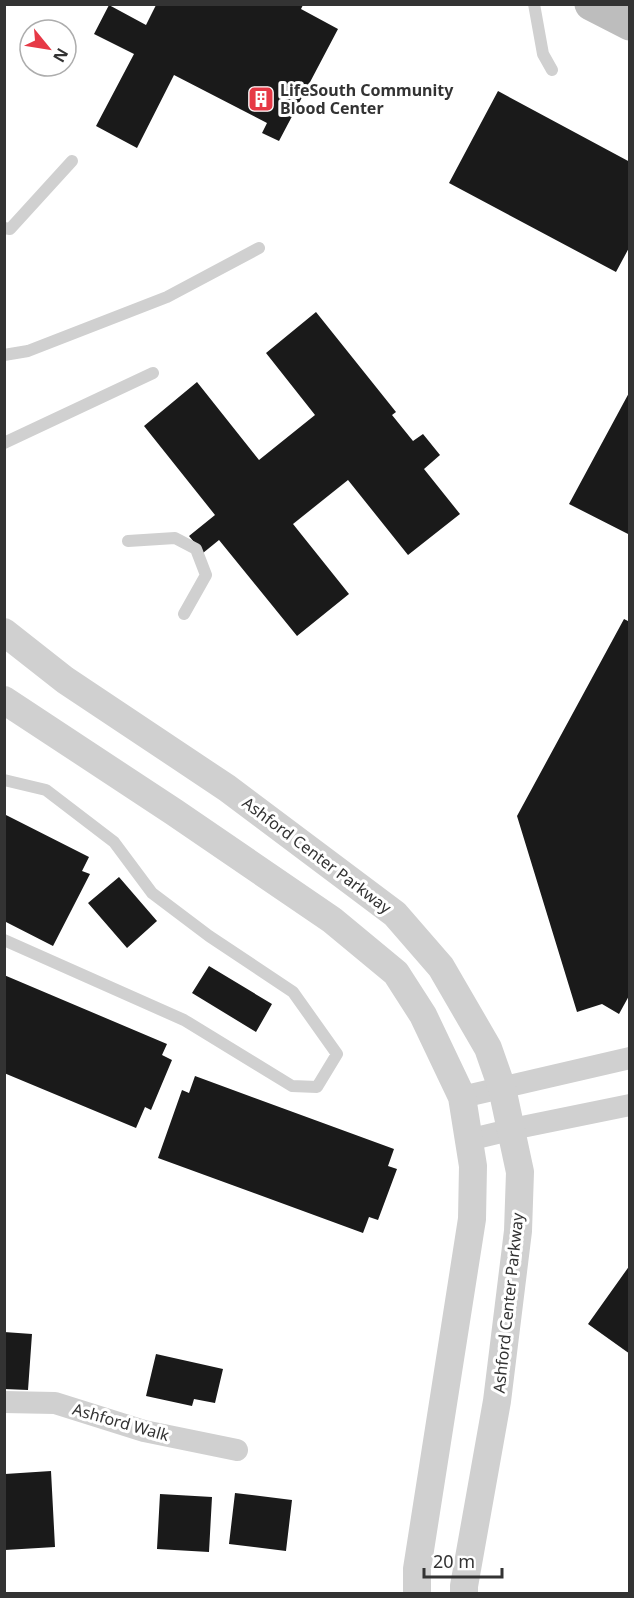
<svg xmlns="http://www.w3.org/2000/svg" width="634" height="1598" font-family="'Noto Sans',sans-serif">
	<style>
		.building { fill: #1a1a1a }
		.lines { fill: none; stroke-linecap: round; stroke-linejoin: round }
		.service { stroke: #d0d0d0; stroke-width: 12 }
		.minor { stroke: #d0d0d0; stroke-width: 22 }
		.tertiary { stroke: #d0d0d0; stroke-width: 28 }
		.secondary { stroke: #bdbdbd; stroke-width: 33 }
		.labels { text-anchor: middle; stroke-width: 6; stroke-linejoin: round; paint-order: stroke }
		.poi-label { font-size: 16px; font-weight: bold; fill: #333; stroke: #fff; text-anchor: start }
		.street-label { font-size: 16px; fill: #333; stroke: #fff }
	</style>
	<rect width="100%" height="100%" fill="#fff"/>
	<path class="building" d="M109 5 146 25 156 5H303L301 9 338 29 279 141 262 133 267 123 174 75 137 148 96 126 134 54 94 34Z
		M498 91 630 162V246L616 272 449 183Z
		M316 312 396 412 392 415 413 441 423 434 440 455 424 469 460 514 408 555 348 480 293 524 349 594 297 636 219 540 203 553 189 536 215 515 144 426 197 382 259 460 315 415 266 353Z
		M630 391V535L569 504Z
		M624 619 630 622V994L619 1014 602 1004 577 1012 517 816Z
		M4 814 89 857 82 871 90 874 53 946 4 921Z
		M119 877 157 921 127 948 88 903Z
		M209 966 272 1004 256 1032 192 993Z
		M4 975 167 1044 162 1055 172 1060 151 1110 145 1107 136 1128 4 1073Z
		M195 1076 394 1149 388 1166 397 1169 378 1220 369 1217 363 1233 158 1158 182 1090 189 1093Z
		M630 1265V1354L588 1324Z
		M4 1332 32 1334 28 1390 4 1389Z
		M156 1354 223 1369 215 1403 194 1399 192 1406 146 1396Z
		M51 1471 55 1547 5 1550V1474Z
		M235 1493 292 1500 286 1551 229 1544Z
		M160 1494 212 1497 209 1552 157 1549Z"/>
	<g class="lines">
		<path class="service" d="M534 4 543 54 552 70
			M4 228 10 229 72 161
			M4 355 28 351 167 297 259 248
			M4 443 153 373
			M128 541 175 538 196 549 206 575 184 614
			M4 780 46 790 114 842 152 893 209 936 293 992 337 1054 317 1087 292 1086 184 1020 4 940"/>
		<path class="minor" d="M462 1097 630 1058
			M468 1140 522 1127 630 1105
			M4 1402 55 1403 144 1431 237 1450"/>
		<path class="tertiary" d="M4 632 65 680 227 788 395 914 441 967 488 1048 502 1088 520 1172 518 1231 497 1401 464 1586V1594
			M4 700 174 812 332 920 396 973 423 1015 462 1097 473 1166 472 1219 417 1569V1594"/>
		<path class="secondary" d="M591 4 630 24"/>
	</g>
	<defs>
		<g id="building-square" transform="scale(1.35)"><rect x="-9" y="-9" width="18" height="18" rx="4" fill="#e63946" stroke="#fff"/><path d="M-4-6H4V6H1V3H-1V6H-4ZM-2.5-4.3h1.7v1.8h-1.7ZM.8-4.3h1.7v1.8H.8ZM-2.5-1h1.7V.8h-1.7ZM.8-1h1.7V.8H.8Z" fill="#fff"/></g>
	</defs>
	<g fill-rule="evenodd">
		<use href="#building-square" x="261" y="99"/>
	</g>
	<g class="labels">
		<g class="poi-label">
			<text x="280" y="96">LifeSouth Community<tspan x="280" dy="18">Blood Center</tspan></text>
		</g>
		<g class="street-label">
			<text transform="translate(317 855) rotate(37)" y="6">Ashford Center Parkway</text>
			<text transform="translate(508 1303) rotate(-84)" y="6">Ashford Center Parkway</text>
			<text transform="translate(121 1422) rotate(16)" y="6">Ashford Walk</text>
		</g>
	</g>
	<rect width="634" height="1598" fill="none" stroke="#333333" stroke-width="12"/>
	<g transform="translate(48 48) rotate(120)"><circle r="28" fill="#ffffff" stroke="#adadad" stroke-width="1.5"/>
	<path d="M0-4.5L10 22L0 15L-10 22Z" fill="#e63946"/>
	<text y="-9" font-size="16" font-weight="bold" text-anchor="middle" fill="#333333">N</text>
	</g>
	<path d="M424 1568v9h78v-9" fill="none" stroke="#333333" stroke-width="3"/>
	<text x="433" y="1568" font-size="18" fill="#333333" stroke="#ffffff" stroke-width="4.5" paint-order="stroke">20 m</text>
</svg>
